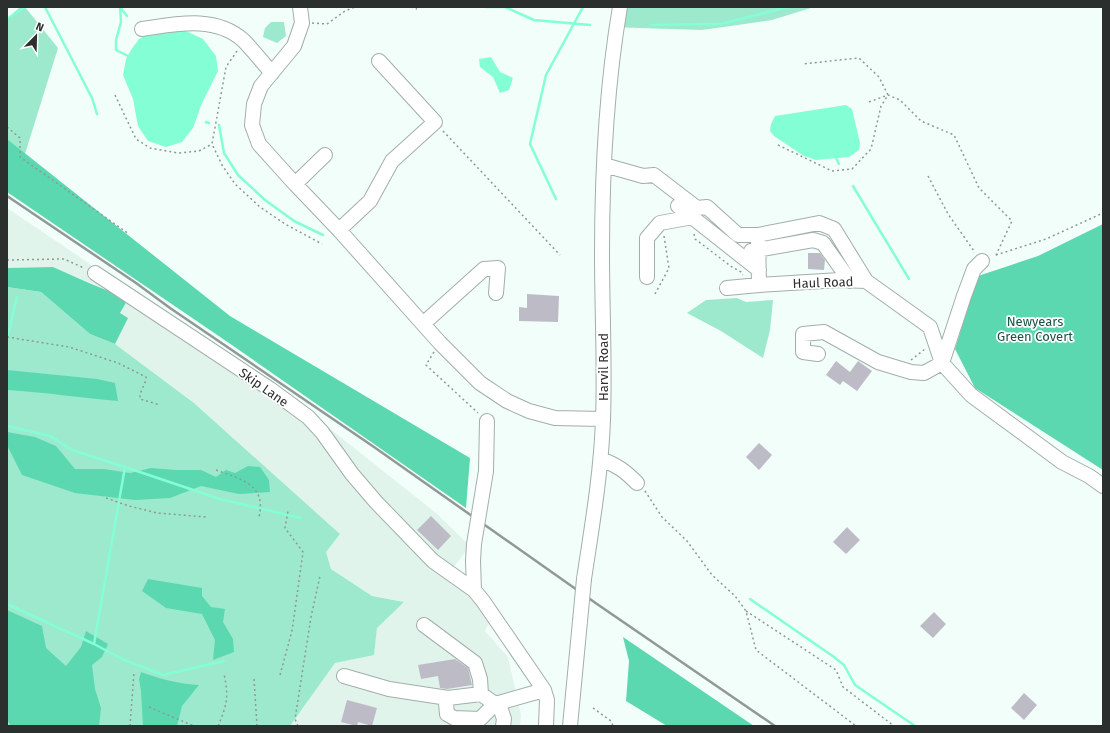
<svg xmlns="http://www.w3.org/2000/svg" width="1110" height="733" font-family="'Fira Sans',sans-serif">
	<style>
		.built { fill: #e0f4ec }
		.green { fill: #9de9cd }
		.forest { fill: #5bd8b0 }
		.water { fill: #84fed5 }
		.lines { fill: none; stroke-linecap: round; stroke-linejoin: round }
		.stream { stroke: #84fed5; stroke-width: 2.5 }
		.building { fill: #bdbcc6 }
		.minor-casing { stroke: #a3aeaa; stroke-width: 16 }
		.path { stroke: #909895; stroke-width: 1.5; stroke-dasharray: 2 3; stroke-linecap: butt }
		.minor { stroke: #fff; stroke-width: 14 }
		.rail { stroke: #919995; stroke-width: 2.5 }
		.minor-bridge-casing { stroke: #a3aeaa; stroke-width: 16; stroke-linecap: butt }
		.minor-bridge { stroke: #fff; stroke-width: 14 }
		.labels { text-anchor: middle; stroke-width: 3.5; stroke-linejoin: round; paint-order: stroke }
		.street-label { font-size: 13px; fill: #2b2f2d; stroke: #fff }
		.park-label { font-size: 13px; fill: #1d5141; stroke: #fff }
	</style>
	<rect width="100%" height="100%" fill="#f2fef9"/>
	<path class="built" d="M7 208 305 409 436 513 470 546 446 577 470 596 490 621 485 631 508 657 521 715 520 726H290L335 663 374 654 377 628 404 602 372 596 331 569 325 552 340 534 194 403 115 344 127 318 120 313 128 299 53 267 7 268Z"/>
	<path class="green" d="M20 7H25L58 48 25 154 7 139V19Z
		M619 7H814L772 20 702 30 610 27Z
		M271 22H284L286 36 277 43 263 37 265 28Z
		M7 287 41 292 90 334 115 344 194 403 340 534 326 552 331 569 372 596 404 602 377 628 374 655 335 663 290 726H7Z
		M737 298 746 302 773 300 770 330 763 358 721 331 687 313 706 300Z"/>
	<path class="forest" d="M7 139 230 316 470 458 466 508 229 343 7 192Z
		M1103 224V470L975 388 955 349 978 276 1038 256Z
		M53 267 89 283 128 299 120 313 128 318 115 344 90 334 41 292 7 287V268Z
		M7 370 97 379 115 383 118 401C81 398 44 392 7 390Z
		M7 432 35 437 56 446 75 469H104L130 473 151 468 176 470H201L216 477 226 470 235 473 248 466 260 467 269 480 270 492 239 494 201 486 170 498 135 500 75 493 22 475 7 445Z
		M148 579 202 588V596L211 607 225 609 223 622 233 639 234 652 213 660 215 640 202 614 166 608 142 591Z
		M7 610 42 626 46 648 66 666 81 647 86 631 108 644 102 657 92 665 95 689 101 708 99 726H11L7 720Z
		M623 637 754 726H667L626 701 629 661Z
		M141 672C160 679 179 684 199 685L182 706 177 726H143L141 691 139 679Z"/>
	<path class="water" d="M186 31 203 39 216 56 218 71 202 103 193 128 182 142 166 147 148 141 138 126 133 99 123 75 126 59 131 50 139 39 148 34Z
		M491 57 500 72 513 78 509 90 500 93 493 77 480 67 479 59Z
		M846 105 852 109 860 143 859 150 849 157 816 160 804 156 774 136 770 131 771 124 775 116Z"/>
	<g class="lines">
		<path class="stream" d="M45 7 92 98 97 114
			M120 7 121 22 116 40V50L128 56
			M120 7 127 16
			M486 7H505L534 20 590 25
			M7 19 25 7
			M651 25 721 24 788 7
			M206 122 209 123
			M219 125 224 153 238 175 265 200 294 221 323 235
			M836 158 839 164
			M853 186 909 279
			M556 199 530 144 546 75 583 7
			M7 339 17 297
			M7 426 50 436 72 450 125 467 94 644 7 604
			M125 467 220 499 300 518
			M750 599 834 657 844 665 855 685 915 726
			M94 644 122 659 163 675 224 661"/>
	</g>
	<path class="building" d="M808 253H820L825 260 824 270 808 269Z
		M527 294 559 296 558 322 519 321V307L527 308Z
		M836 361 850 372 858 361 872 371 857 391 843 381 840 385 826 375Z
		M759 443 772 455 759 470 746 457Z
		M431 516 451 536 438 550 417 530Z
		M847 527 860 540 846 554 833 542Z
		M934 612 946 624 933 638 920 626Z
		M455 659 468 668 472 685 447 689 440 688 438 676 421 679 418 665Z
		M1024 693 1037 705 1024 720 1011 708Z
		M347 700 377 708 372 726 358 722 357 726 341 722Z"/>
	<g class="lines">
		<g class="minor-casing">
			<path id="minor" d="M300 7 302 23 294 46 261 86 254 104 252 125 259 144 295 184 339 230 440 343 480 383 507 401 529 411 555 418 603 419
				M142 29C176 24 215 15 243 40 253 50 262 62 272 73
				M604 165 643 176 654 175 697 208 707 207 738 235H758L819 223 834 229 866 281
				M295 184 325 155
				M678 206 759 270
				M339 230 370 201 392 161 435 122 379 61
				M758 235 759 285 840 280 866 281 930 327 942 363 971 395 1062 462 1089 476 1103 486
				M751 251 813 240 823 243 850 281
				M95 273 270 389 308 417 322 432 352 474 376 502 433 561 474 590 483 601 544 690 547 700 546 726
				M647 277V238L660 223 693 217
				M727 288 759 285
				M424 323 484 269 498 268 496 293
				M818 354 803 352V334L824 332 878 362 911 372 924 373 942 363 964 296 974 269 982 261
				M601 459C618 466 624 470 637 483
				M486 471 487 421
				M474 544 473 561 474 590
				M584 579C592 526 601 474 603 420 605 365 602 309 602 254 602 172 606 88 620 7
				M424 625 475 663 480 679 481 694
				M344 676 389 689 448 698
				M495 704 480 719 454 718 447 714 446 703 448 698 481 694 495 704 544 690
				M499 704 504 719 503 726
				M570 726 580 621"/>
		</g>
		<path class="path" d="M411 7 417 9
			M312 23 327 24 345 11 355 7
			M237 51 226 67 212 144 222 165 235 184 260 207 285 224 322 244
			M115 95 136 139 150 148 178 153 199 151 212 144
			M869 102 888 95 900 100 921 121 954 135 979 188 1012 221 996 255 993 256
			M7 127 20 138V157L129 234
			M443 131 560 255
			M778 145 832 171 852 169 871 149 881 106 888 95 879 77 859 58 802 64
			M928 176 948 214 974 251V253
			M694 234 695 239 732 267 741 272 743 275
			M996 255 1046 239 1103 213
			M7 260 64 259 84 268
			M655 294 669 268 664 236
			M7 337 69 347 118 363 146 377C146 385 139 391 140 399L160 405
			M434 352 426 365 478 413
			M911 360 925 349
			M216 470C240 479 267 484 259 517
			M645 491 662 517 687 541 712 575 735 596 746 611 756 650 856 726
			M106 498 129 506 157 513 206 517
			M746 611 836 670 843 687 894 726
			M280 675 292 631 303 552 285 528 288 511
			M254 679 257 726
			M149 707 194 726
			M593 708 611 721 613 726
			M130 726 134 672
			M218 726C227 705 229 697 224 674
			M298 726 295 719 311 617 320 576"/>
		<use href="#minor" class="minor"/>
		<path class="rail" d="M7 196 136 283 170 308 374 447 597 604 775 726"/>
		<g class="minor-bridge-casing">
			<path id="minor-bridge" d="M474 544 486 471
				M580 621 584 579"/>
		</g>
		<use href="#minor-bridge" class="minor-bridge"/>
	</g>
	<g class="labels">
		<g class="street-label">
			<text transform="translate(823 282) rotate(-2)" y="5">Haul Road</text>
			<text transform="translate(603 367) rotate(-90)" y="5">Harvil Road</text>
			<text transform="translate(264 387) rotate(35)" y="5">Skip Lane</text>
		</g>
		<g class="park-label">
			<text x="1035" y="326">Newyears<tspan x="1035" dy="15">Green Covert</tspan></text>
		</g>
	</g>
	<rect width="1110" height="733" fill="none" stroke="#2b2f2d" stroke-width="16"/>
	<g transform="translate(36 36) rotate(23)" stroke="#ffffff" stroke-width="3" paint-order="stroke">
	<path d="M0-3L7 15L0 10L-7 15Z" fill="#2b2f2d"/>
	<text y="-6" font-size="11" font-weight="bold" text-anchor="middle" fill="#2b2f2d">N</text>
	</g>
</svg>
